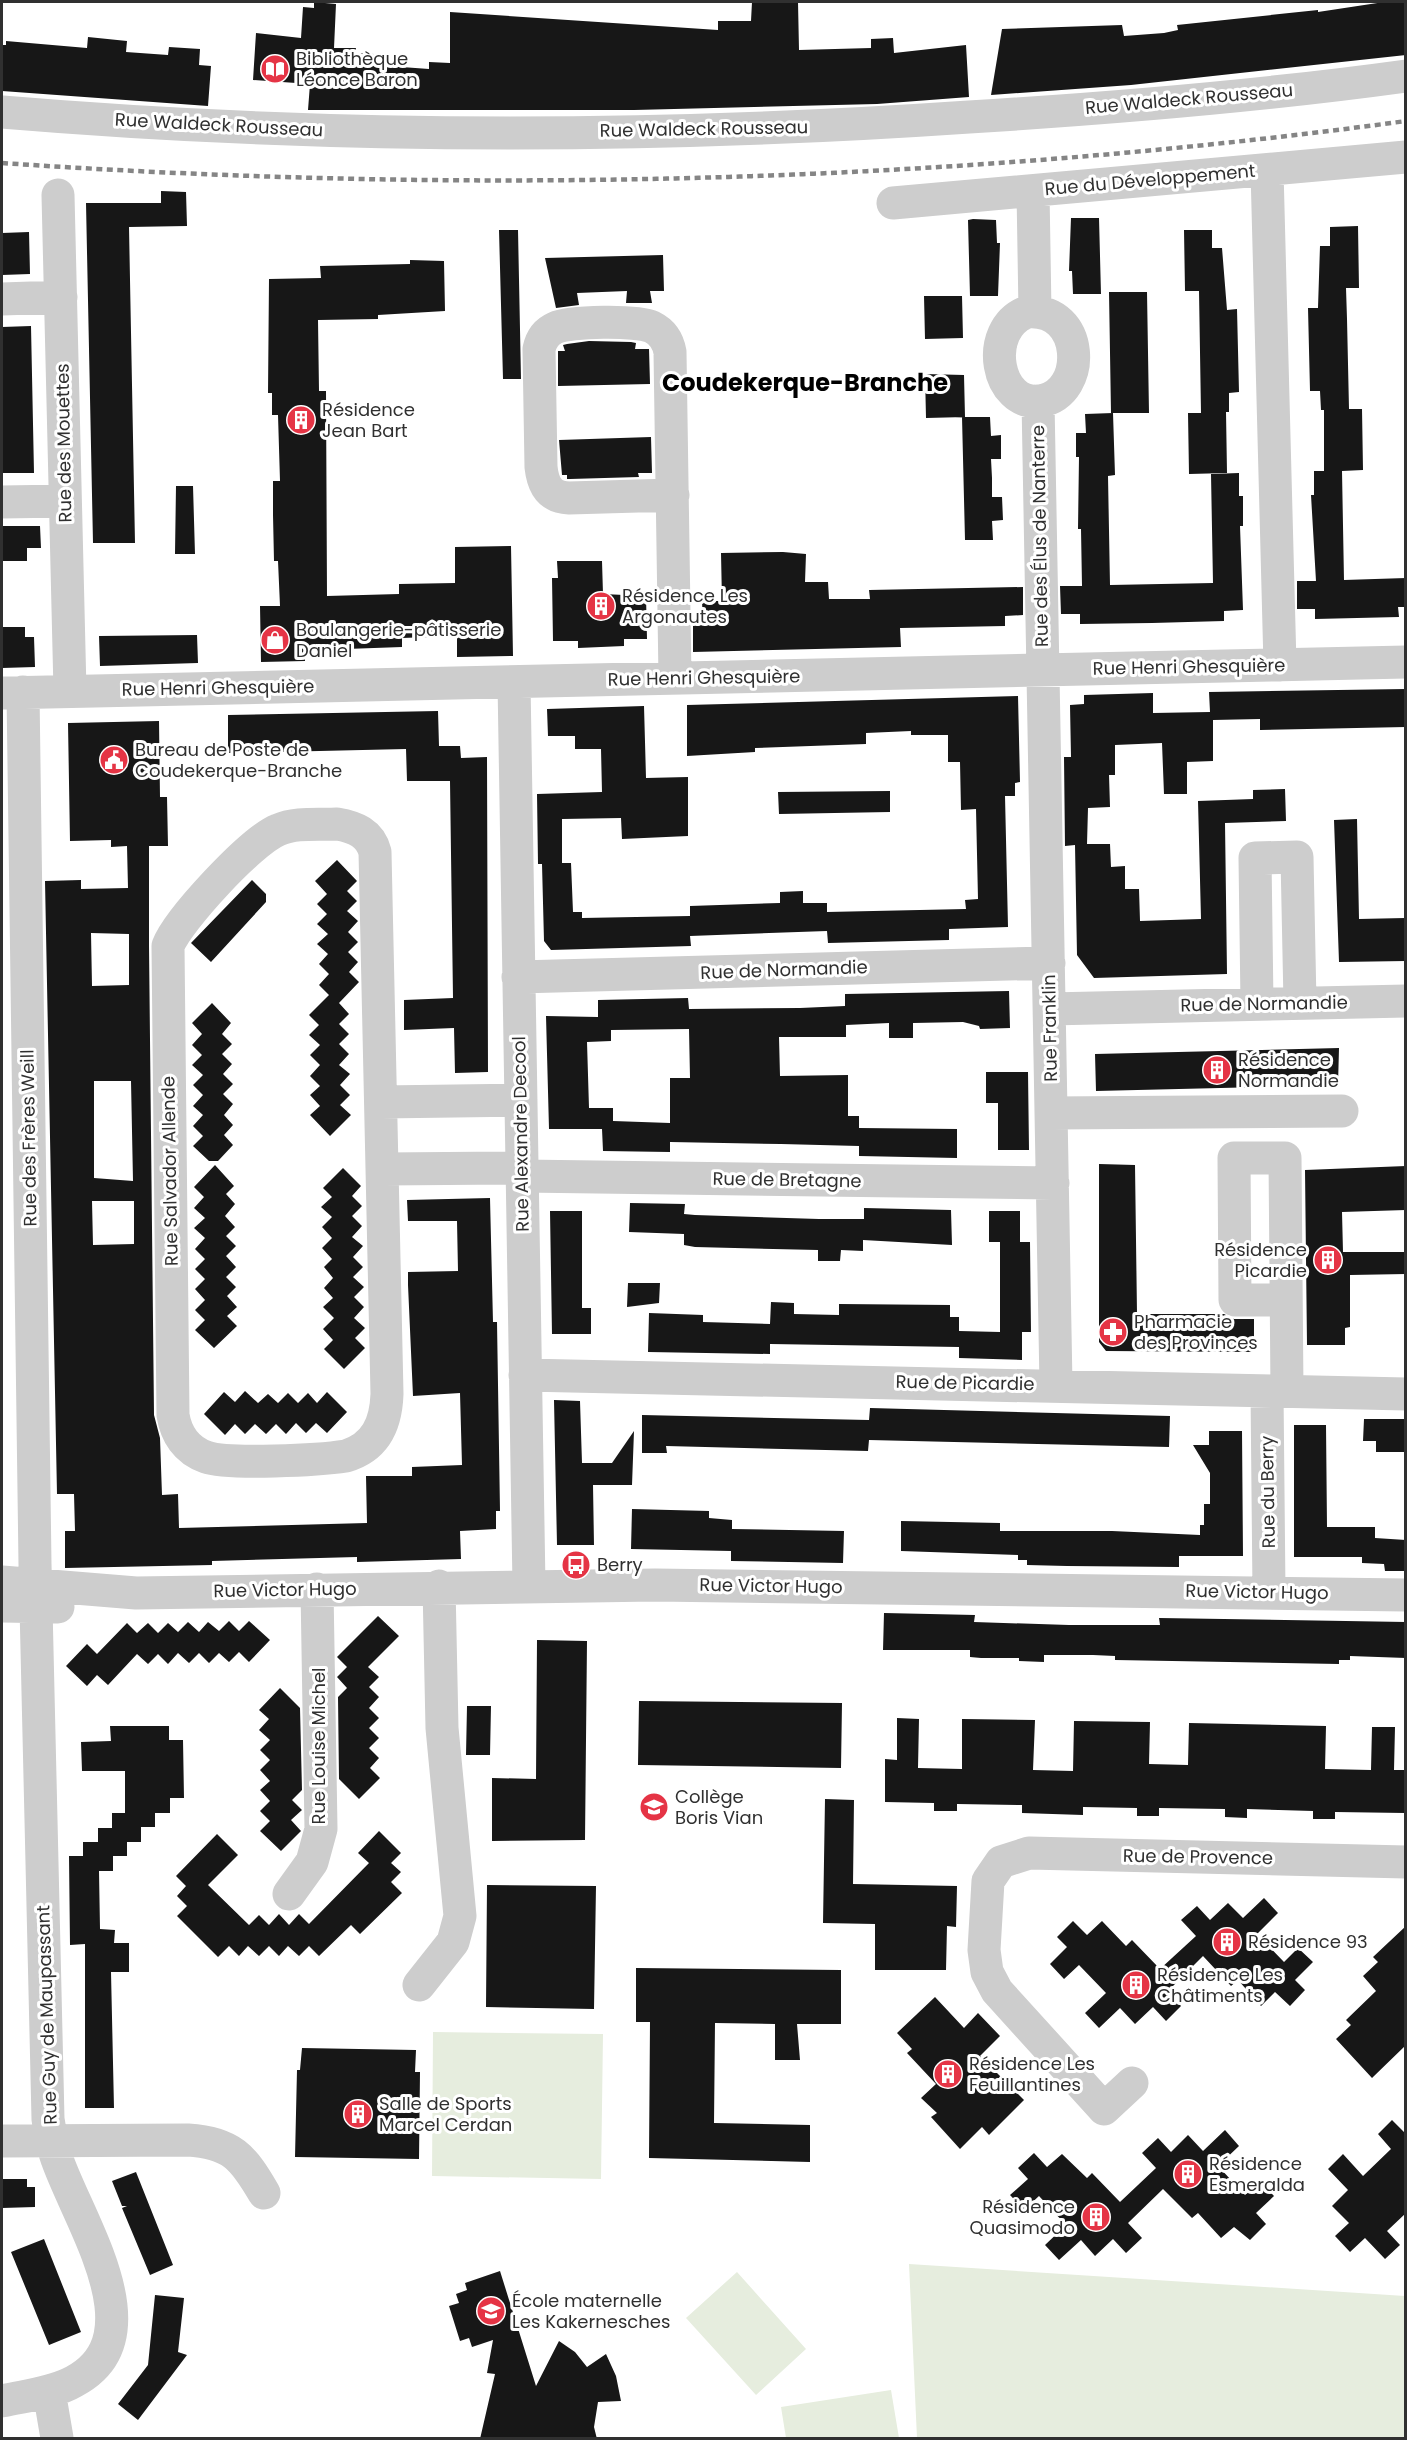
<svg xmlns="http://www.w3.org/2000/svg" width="1407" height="2440" font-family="Poppins,sans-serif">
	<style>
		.green { fill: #e6edde }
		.building { fill: #171717; fill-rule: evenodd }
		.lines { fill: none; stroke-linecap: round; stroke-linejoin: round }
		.minor { stroke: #cdcdcd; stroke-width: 33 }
		.rail { stroke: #858585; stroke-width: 4.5; stroke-dasharray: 6 4.5; stroke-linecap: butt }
		.labels { text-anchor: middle; stroke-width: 6; stroke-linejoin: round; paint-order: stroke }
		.poi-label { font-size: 18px; fill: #303030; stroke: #fff; text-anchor: start }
		.street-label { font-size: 18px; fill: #303030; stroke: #fff }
		.district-label { font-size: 24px; font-weight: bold; fill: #000; stroke: #fff }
	</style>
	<rect width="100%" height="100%" fill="#fff"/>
	<path class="green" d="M433 2032 603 2034 601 2179 432 2176Z
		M909 2264 1405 2296V2438H917Z
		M737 2272 806 2349 756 2395 686 2318Z
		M891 2390 899 2438H786L781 2407Z"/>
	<path class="building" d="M314 2 336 4 334 48H356L355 53 374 54V65L429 69V62L450 63V12L718 30V21H751L752 2H798L799 50 871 48V39L893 38 894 53 966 45 969 97 877 104 634 110H308L310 84 253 80 256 33 301 38 303 7 314 8Z
		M1384 2H1406V55L1131 85 991 95 1002 29 1122 25 1124 36 1164 33 1178 30 1177 25 1318 10V12Z
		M88 37 127 41 126 52 168 55 169 47 200 49 199 65 211 66 208 106 2 91V45H6V41L87 48Z
		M161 191 186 192 187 226 129 227 135 543H93L86 203H161Z
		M1071 218H1099L1101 294H1073L1072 271H1069Z
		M973 219 996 220 997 243H1000L998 296H970L968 220Z
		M1358 226 1359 288H1346L1347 319 1349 409H1362L1363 470 1342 471 1344 580 1406 578V607H1398L1399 617 1315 619V609H1297V581H1316L1311 495H1314V471H1324V410H1321L1320 391H1310L1308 308H1318L1320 246H1330V227Z
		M499 230H518L521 379H503Z
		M1184 230H1212V248H1222L1227 310 1237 309 1239 392 1229 393V412H1226L1227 473 1189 474 1188 413H1201L1199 291H1185Z
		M29 232 30 274 2 275V233Z
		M663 255 664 291H650L652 303H626L627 291 577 293 579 305 556 308 545 258Z
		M410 260 444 261 445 311 378 315V319L318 320 319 391H326L327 596 399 594V584L455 583V547L511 546 513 656 457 657V636L402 638V647L346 649V645L305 646V661L261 662 260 606H280L278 561H274L273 515V481H280L278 415H272V393H268L269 279 321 278 320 266 410 264Z
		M1109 292H1147L1149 413H1111Z
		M924 296H962L963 338 925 339Z
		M31 326 34 473H2V327Z
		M589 341 631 342 636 343 635 349H649L650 384 558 386V351H565L563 345 567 344Z
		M925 374 964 375 965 417 926 418Z
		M1113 413 1115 475 1108 476 1110 585 1213 583 1211 474 1239 473V496H1243V526H1240L1243 610 1224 611V621L1152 623 1080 624V614H1061L1060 586H1082L1081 529H1078L1079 457H1076V433H1086L1085 414Z
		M962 417H990L991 436 1001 435V459H991L992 478V497H1002L1003 520 992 521 993 540H965Z
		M651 437 652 473H638L639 477 570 479H567V475H562L559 440Z
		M176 486H193L195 554H175Z
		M2 526H40L41 548H27V561H2Z
		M783 552 806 554 805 582H828L829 599H870L869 590 1023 587V615L1005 616V626L900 628 901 647 693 652V623H703L702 601H722L721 553Z
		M557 561H602L603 594 646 596 647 639H624V646L578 648V641H553L552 578H558Z
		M2 627H25V637H34L35 667 2 668Z
		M197 635 198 663 100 666 99 636Z
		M1406 689V727L1260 730V719L1213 720V761L1187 762V794H1164L1162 743 1115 745V775H1109L1110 807 1088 808 1087 844H1110L1111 867 1125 866V889H1139L1140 921 1201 919 1198 801 1253 799V790L1285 789 1286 821 1225 823 1227 974 1094 978 1077 955 1075 845 1065 846 1064 757H1071L1070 705 1084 704V695L1153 693V713L1210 712 1209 692Z
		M1018 696 1020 782 1015 783V796H1005L1008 927 949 929V940L828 943 827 931 690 936 691 946 551 950 544 941 542 864H538L537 794 602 792 601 749H575V736H548L547 709 644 706 646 778 688 777V836L622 839 621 818 562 819V863H571L573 912H582V918L690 916V906L780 903V892L803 891V903H827V912L966 909 965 900 978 899 976 809 961 810 960 762H948V735H911V731L866 733V744L755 748V752L687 756V705Z
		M438 711 439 746H460L461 758 487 757 488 1072 455 1073 454 1028 404 1030V1000L453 998 450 781H407L406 749 228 753V715Z
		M159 721 160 797H167L168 846H149V946L154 1415 160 1438 162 1495 178 1494 179 1528 367 1523 366 1476H412V1467L462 1465 460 1393 413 1396 408 1285V1272L458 1271 457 1221H408L407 1200 490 1198 493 1322H497L500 1511H496V1529L460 1531 461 1559 357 1562V1557L212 1561V1565L65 1568V1531H75L74 1494H57L45 881 81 880V889L128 888 127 846 111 847V840L70 841 68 723ZM91 933 129 934V985L92 986ZM94 1081H131L133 1181 94 1178ZM92 1201H134V1244L93 1245Z
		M890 791V812L779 814 778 792Z
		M1357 819 1359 919 1405 918 1406 961 1339 962 1334 820Z
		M337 860 357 881 347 891 357 901 347 911 358 921 348 932 358 942 348 952 358 962 349 972 359 982 339 1003 349 1014 339 1024 349 1034 339 1044 349 1054 339 1065 350 1074 340 1085 350 1095 340 1105 351 1115 330 1136 310 1115 320 1106 310 1095 320 1086 310 1076 320 1065 310 1055 320 1045 309 1035 319 1025 309 1015 329 995 319 985 329 974 319 964 328 954 317 944 328 934 317 924 327 914 317 904 327 894 315 881Z
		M252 880 266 894V902L211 962 191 943Z
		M1009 991 1010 1028 980 1029 979 1026 963 1022 913 1023V1038H889V1023L846 1025V1012V1037H779L780 1076 848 1075V1116H859V1128L957 1129V1158L859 1156V1146L781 1144 670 1142V1152L603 1151 602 1129H549L546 1016 598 1017V1000L688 998 689 1009 800 1008 845 1006V994ZM689 1029 690 1078H670V1123L613 1121V1108H589L587 1042 611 1041V1030Z
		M212 1003 231 1023 222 1034 232 1044 222 1054 232 1064 223 1074 233 1084 223 1094 233 1104 224 1115 233 1125 224 1135 233 1145 218 1161H209L193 1146 203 1136 193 1126 203 1115 193 1106 203 1095 193 1085 203 1075 192 1065 202 1055 192 1045 202 1034 192 1023Z
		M1339 1048 1338 1085 1096 1091 1095 1054Z
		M986 1072H1028L1029 1150H998V1103H986Z
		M1099 1164 1135 1165 1137 1314H1224L1234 1319H1254V1352L1106 1351 1099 1342Z
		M215 1165 234 1186 226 1194 235 1204 225 1216 235 1227 226 1236 236 1246 226 1256 236 1267 226 1277 236 1287 227 1296 237 1307 227 1316 237 1326 214 1348 195 1330 205 1320 195 1310 205 1300 195 1289 205 1279 195 1269 205 1259 195 1249 205 1238 194 1228 205 1218 194 1208 204 1197 194 1187Z
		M1406 1166V1210L1342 1212 1343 1252H1406V1274L1350 1275V1327L1345 1328V1345H1307L1305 1170Z
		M343 1168 361 1186 352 1196 362 1206 352 1216 362 1226 352 1237 363 1246 353 1257 363 1267 353 1277 364 1287 354 1297 364 1307 354 1318 365 1328 355 1338 365 1348 344 1369 324 1349 333 1340 323 1329 334 1318 323 1307 333 1298 324 1288 333 1278 324 1267 332 1259 322 1248 332 1238 322 1227 332 1217 321 1207 332 1197 323 1188Z
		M630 1203 685 1204 684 1214 695 1215 819 1219H864V1208L951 1210 952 1245 863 1240V1251L841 1250 840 1261H818V1250L695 1247 684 1245V1234L629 1232Z
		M550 1211H582V1308H591V1334H552Z
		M989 1211H1020V1242H1030L1031 1332H1022V1360L959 1358V1347L770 1344V1354L648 1352 649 1313 703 1315V1322L770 1324 771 1302 794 1303V1314L839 1315V1304L950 1305V1317H959V1331L1000 1332V1242H989Z
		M628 1283H660L659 1303 627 1307Z
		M245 1391 258 1403 268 1394 278 1403 288 1393 298 1403 308 1393 317 1403 327 1392 347 1412 327 1433 316 1423 306 1433 296 1423 286 1434 276 1424 266 1434 255 1424 245 1434 235 1424 225 1435 204 1414 224 1392 235 1402Z
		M554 1400 580 1401 582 1463H612L634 1431 632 1485H593L594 1545H557Z
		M870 1408 1170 1416 1169 1447 869 1440 868 1451 666 1446 667 1453H642V1415L869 1420Z
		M1364 1419H1406V1452H1376V1441H1363Z
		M1294 1425H1326L1327 1527H1375V1538L1406 1540V1571H1385L1384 1564 1362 1563V1557H1294Z
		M1209 1431H1242L1243 1556H1179V1567L1067 1566 1027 1565V1560H1018V1555L901 1551V1521L1000 1523V1531H1112L1200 1535V1525H1204V1504H1210V1473L1193 1445H1209Z
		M632 1509 709 1511V1518L732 1520V1529L844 1531 843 1563 731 1561V1551L631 1549Z
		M884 1613 975 1615 974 1622 1069 1625H1160L1159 1618 1406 1622V1658L1350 1656V1660H1339V1664L1115 1660V1656L1093 1655H1044V1662L1019 1661V1658H981L970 1657V1650H883Z
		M378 1616 399 1636 368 1667 379 1677 369 1687 379 1697 369 1708 379 1718 369 1728 379 1738 369 1748 379 1758 370 1768 380 1778 359 1799 339 1779 338 1697 347 1688 337 1677 347 1667 337 1657Z
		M229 1621 239 1631 249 1621 270 1640 249 1662 239 1652 229 1662 219 1653 209 1663 199 1653 189 1663 178 1653 168 1664 158 1654 148 1664 137 1654 108 1685 97 1675 87 1686 66 1666 87 1644 97 1654 127 1623 137 1633 148 1623 158 1633 168 1623 178 1632 188 1622 199 1632 208 1622 219 1631Z
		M537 1640 587 1641 585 1840 492 1841V1778L536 1779Z
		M280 1688 300 1708 302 1790 292 1800 302 1810 291 1820 301 1831 281 1851 260 1831 270 1821 260 1811 270 1801 260 1790 270 1781 260 1770 270 1760 260 1750 270 1740 259 1730 269 1719 259 1710Z
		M639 1701 842 1703 841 1768 638 1765Z
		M467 1706H491L490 1755H466Z
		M897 1718 919 1719 918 1768 962 1769V1719L1035 1720 1033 1770 1073 1771 1074 1721 1150 1722 1149 1764 1188 1765 1189 1723 1326 1726 1325 1769 1371 1770 1372 1727H1395L1394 1770H1405V1813L1335 1812V1819H1313V1811L1247 1809V1818L1225 1817V1809L1159 1808V1816H1137V1808L1083 1807V1815L1022 1813V1805L957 1804V1811H934V1803L885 1802V1759L897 1760Z
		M110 1726H169V1740H183L184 1798H170V1813H155V1827H141V1842H127V1856H113V1871H99L100 1929 115 1930 114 1943H129V1972H111L114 2108H85V1944L70 1945 69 1856H83V1842H98V1828H112V1813H125V1771H82L81 1742 111 1741Z
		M825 1799 854 1800 853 1884 957 1886 956 1927 947 1926 946 1970H875V1924L823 1923Z
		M379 1831 401 1853 391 1863 401 1872 391 1882 402 1893 360 1934 351 1925 319 1956 309 1946 299 1956 288 1946 279 1956 269 1946 259 1956 248 1946 239 1956 229 1946 218 1957 177 1916 187 1906 177 1896 186 1886 176 1876 217 1834 238 1855 208 1885 249 1925 259 1915 269 1925 279 1914 289 1925 299 1914 309 1924 369 1863 358 1853Z
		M487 1885 596 1886 594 2009 486 2007Z
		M1264 1898 1278 1913 1257 1934 1284 1962 1298 1948 1313 1962 1295 1980 1305 1990 1290 2006 1275 1992 1261 2006 1238 1980 1231 1986 1203 1956 1168 1991 1181 2006 1166 2021 1153 2007 1135 2024 1120 2008 1099 2028 1085 2013 1106 1993 1079 1965 1064 1979 1050 1964 1067 1947 1057 1937 1073 1921 1087 1935 1102 1921 1126 1946 1132 1940 1160 1969 1196 1936 1181 1920 1197 1906 1210 1920 1228 1903 1243 1918Z
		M1406 1926V2045L1372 2078 1336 2039 1351 2025 1346 2020 1376 1991 1363 1976 1378 1962 1373 1957Z
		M636 1968 841 1970V2024H797L800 2060H775V2024L715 2023 714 2123 810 2125V2162L649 2158 650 2022H636Z
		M935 1997 964 2028 978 2013 1000 2036 980 2056 1024 2100 989 2135 982 2127 960 2149 931 2117 937 2113 921 2098 936 2084 907 2053 912 2049 897 2033Z
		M302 2048 416 2050 415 2072H420L419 2159 295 2157 297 2070H300Z
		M1392 2120 1406 2134V2213L1387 2231 1400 2245 1385 2259 1365 2238 1350 2252 1335 2236 1349 2223 1332 2206 1348 2190 1328 2169 1343 2154 1363 2176 1391 2149 1378 2134Z
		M1225 2130 1239 2146 1218 2166 1245 2195 1260 2181 1274 2196 1256 2213 1266 2224 1250 2240 1234 2227 1221 2238 1198 2213 1192 2218 1163 2189 1128 2223 1142 2238 1126 2253 1113 2239 1095 2256 1081 2240 1059 2260 1045 2245 1066 2225 1039 2196 1024 2210 1010 2195 1028 2179 1018 2168 1034 2153 1047 2167 1062 2154 1087 2178 1092 2173 1120 2202 1156 2168 1142 2153 1158 2138 1171 2152 1188 2135 1203 2151Z
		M136 2172 173 2265 150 2275 122 2208 127 2206H122L112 2181Z
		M2 2179H27V2187H35V2207L2 2208Z
		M44 2239 81 2332 49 2345 11 2252Z
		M500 2271 536 2386 559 2341 575 2352 587 2367 606 2354 616 2376 621 2401 598 2402 594 2427 597 2439H480L495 2374 487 2373 493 2340 472 2347 469 2338 460 2341 449 2306 459 2303 456 2294 467 2290 465 2283Z
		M155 2295 184 2298 178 2352 187 2355 138 2420 118 2404 148 2365Z"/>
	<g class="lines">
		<path class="minor" d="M2 112C323 139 648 139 969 117 1115 108 1261 96 1406 76
			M1267 170 1280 665
			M1033 191 1035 312
			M58 195 70 691
			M893 203 1406 157
			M2 299 61 297
			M1027 312C1085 307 1088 393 1041 401 996 408 982 329 1027 312Z
			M1038 401 1056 1385
			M673 495 569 498C549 497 543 485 541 467L539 349C541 340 546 332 555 328 570 321 637 320 652 327 662 332 668 341 670 352L675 678
			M2 502 65 501
			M514 682 529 1586
			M2 693 1406 662
			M337 824C355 827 370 833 375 852L387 1394C386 1423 376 1447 346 1456 320 1460 228 1465 206 1457 186 1450 176 1434 173 1415L168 946C178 920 251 841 278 830 296 822 318 825 337 824Z
			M518 977 1049 963
			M1257 1004 1255 858 1297 857 1300 1003
			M1050 1009 1406 1001
			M381 1102 521 1100
			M1051 1113 1342 1111
			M383 1169 522 1168
			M522 1176 1053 1183
			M1286 1300H1235L1234 1158H1285L1287 1391
			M525 1375 1406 1394
			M1267 1391 1269 1592
			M2 1582 136 1593 655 1585 1406 1595
			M2 1606 58 1607
			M289 1894 312 1862 321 1829 317 1589
			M419 1985 453 1942 460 1916 442 1728 439 1586
			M1132 2083 1104 2109 997 1991 987 1972 984 1950 988 1881 1001 1862 1029 1853 1406 1862
			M2 2141 188 2140C232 2143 243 2157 264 2193
			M49 2391 57 2438
			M2 2401C24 2396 48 2394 69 2384 161 2341 79 2223 57 2159 52 2146 50 2132 48 2119L35 1564 23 692"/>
		<path class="rail" d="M2 163C468 195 942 184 1406 121"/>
	</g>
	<defs>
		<g id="library-disc" transform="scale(1.5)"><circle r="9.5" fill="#e53445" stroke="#fff"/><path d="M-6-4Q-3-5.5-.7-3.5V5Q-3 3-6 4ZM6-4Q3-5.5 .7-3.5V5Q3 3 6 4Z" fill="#fff"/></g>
		<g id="building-disc" transform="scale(1.5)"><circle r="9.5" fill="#e53445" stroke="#fff"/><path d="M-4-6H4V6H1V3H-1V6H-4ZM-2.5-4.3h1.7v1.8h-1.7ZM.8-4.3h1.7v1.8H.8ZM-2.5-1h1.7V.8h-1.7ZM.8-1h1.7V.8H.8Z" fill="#fff"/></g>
		<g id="shop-disc" transform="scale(1.5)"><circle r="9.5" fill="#e53445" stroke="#fff"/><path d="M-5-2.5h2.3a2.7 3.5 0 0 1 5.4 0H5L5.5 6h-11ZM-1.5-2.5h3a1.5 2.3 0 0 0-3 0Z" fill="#fff"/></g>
		<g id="civic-disc" transform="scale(1.5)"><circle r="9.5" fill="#e53445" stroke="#fff"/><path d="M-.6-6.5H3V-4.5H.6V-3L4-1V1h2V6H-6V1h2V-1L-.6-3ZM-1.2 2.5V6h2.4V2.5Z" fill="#fff"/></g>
		<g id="pharmacy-disc" transform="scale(1.5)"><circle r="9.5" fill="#e53445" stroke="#fff"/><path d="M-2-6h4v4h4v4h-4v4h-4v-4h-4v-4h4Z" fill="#fff"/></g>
		<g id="bus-disc" transform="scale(1.5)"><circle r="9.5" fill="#e53445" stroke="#fff"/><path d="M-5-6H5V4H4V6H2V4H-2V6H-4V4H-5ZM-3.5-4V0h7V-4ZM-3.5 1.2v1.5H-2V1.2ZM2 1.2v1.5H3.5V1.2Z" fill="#fff"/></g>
		<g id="school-disc" transform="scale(1.5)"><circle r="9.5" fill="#e53445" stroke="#fff"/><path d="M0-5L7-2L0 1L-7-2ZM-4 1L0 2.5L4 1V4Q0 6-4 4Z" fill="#fff"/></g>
	</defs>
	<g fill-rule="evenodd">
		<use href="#library-disc" x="275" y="69"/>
		<use href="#building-disc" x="301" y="420"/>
		<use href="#building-disc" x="601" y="606"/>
		<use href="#shop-disc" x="275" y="640"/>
		<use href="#civic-disc" x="114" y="760"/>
		<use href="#building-disc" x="1217" y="1070"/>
		<use href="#building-disc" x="1328" y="1260"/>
		<use href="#pharmacy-disc" x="1113" y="1332"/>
		<use href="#bus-disc" x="576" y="1565"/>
		<use href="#school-disc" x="654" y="1807"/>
		<use href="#building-disc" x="1227" y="1942"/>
		<use href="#building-disc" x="1136" y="1985"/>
		<use href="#building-disc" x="948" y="2074"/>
		<use href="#building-disc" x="358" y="2114"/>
		<use href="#building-disc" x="1188" y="2174"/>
		<use href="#building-disc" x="1096" y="2217"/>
		<use href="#school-disc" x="491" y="2311"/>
	</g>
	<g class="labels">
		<g class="poi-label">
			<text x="296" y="65">Bibliothèque<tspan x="296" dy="21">Léonce Baron</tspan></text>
			<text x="322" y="416">Résidence<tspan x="322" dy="21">Jean Bart</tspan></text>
			<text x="622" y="602">Résidence Les<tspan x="622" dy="21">Argonautes</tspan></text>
			<text x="296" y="636">Boulangerie-pâtisserie<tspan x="296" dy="21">Daniel</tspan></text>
			<text x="135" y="756">Bureau de Poste de<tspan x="135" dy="21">Coudekerque-Branche</tspan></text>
			<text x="1238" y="1066">Résidence<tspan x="1238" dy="21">Normandie</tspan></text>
			<text x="1307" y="1256" text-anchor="end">Résidence<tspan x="1307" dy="21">Picardie</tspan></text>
			<text x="1134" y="1328">Pharmacie<tspan x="1134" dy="21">des Provinces</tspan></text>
			<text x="597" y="1571">Berry</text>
			<text x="675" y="1803">Collège<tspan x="675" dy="21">Boris Vian</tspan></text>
			<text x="1248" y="1948">Résidence 93</text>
			<text x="1157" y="1981">Résidence Les<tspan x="1157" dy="21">Châtiments</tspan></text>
			<text x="969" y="2070">Résidence Les<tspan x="969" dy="21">Feuillantines</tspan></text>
			<text x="379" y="2110">Salle de Sports<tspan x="379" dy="21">Marcel Cerdan</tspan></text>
			<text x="1209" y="2170">Résidence<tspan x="1209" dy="21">Esmeralda</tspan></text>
			<text x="1075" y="2213" text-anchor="end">Résidence<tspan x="1075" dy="21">Quasimodo</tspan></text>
			<text x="512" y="2307">École maternelle<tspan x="512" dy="21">Les Kakernesches</tspan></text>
		</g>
		<g class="street-label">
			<text transform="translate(1189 99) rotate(-5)" y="6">Rue Waldeck Rousseau</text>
			<text transform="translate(219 125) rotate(3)" y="6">Rue Waldeck Rousseau</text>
			<text transform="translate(704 129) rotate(-1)" y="6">Rue Waldeck Rousseau</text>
			<text transform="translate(1150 180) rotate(-5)" y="6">Rue du Développement</text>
			<text transform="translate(64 443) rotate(-91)" y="6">Rue des Mouettes</text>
			<text transform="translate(1040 536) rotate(-91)" y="6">Rue des Élus de Nanterre</text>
			<text transform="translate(1189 667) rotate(-1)" y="6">Rue Henri Ghesquière</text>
			<text transform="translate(704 678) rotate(-1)" y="6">Rue Henri Ghesquière</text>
			<text transform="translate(218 688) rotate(-1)" y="6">Rue Henri Ghesquière</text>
			<text transform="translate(784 970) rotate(-2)" y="6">Rue de Normandie</text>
			<text transform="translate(1264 1004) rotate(-1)" y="6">Rue de Normandie</text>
			<text transform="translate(1050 1028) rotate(-91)" y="6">Rue Franklin</text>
			<text transform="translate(521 1134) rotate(-91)" y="6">Rue Alexandre Decool</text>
			<text transform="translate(29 1138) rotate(-91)" y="6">Rue des Frères Weill</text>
			<text transform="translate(170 1171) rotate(-91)" y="6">Rue Salvador Allende</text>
			<text transform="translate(787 1180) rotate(1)" y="6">Rue de Bretagne</text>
			<text transform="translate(965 1383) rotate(1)" y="6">Rue de Picardie</text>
			<text transform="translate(1268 1492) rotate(-91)" y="6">Rue du Berry</text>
			<text transform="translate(771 1586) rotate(1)" y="6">Rue Victor Hugo</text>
			<text transform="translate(285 1590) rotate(-1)" y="6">Rue Victor Hugo</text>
			<text transform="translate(1257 1592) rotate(1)" y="6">Rue Victor Hugo</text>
			<text transform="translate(319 1746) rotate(-90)" y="6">Rue Louise Michel</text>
			<text transform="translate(1198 1857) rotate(1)" y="6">Rue de Provence</text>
			<text transform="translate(47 2015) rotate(-92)" y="6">Rue Guy de Maupassant</text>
		</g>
		<g class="district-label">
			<text x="805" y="391">Coudekerque-Branche</text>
		</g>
	</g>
	<rect width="1407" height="2440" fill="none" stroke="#303030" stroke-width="6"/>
</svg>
